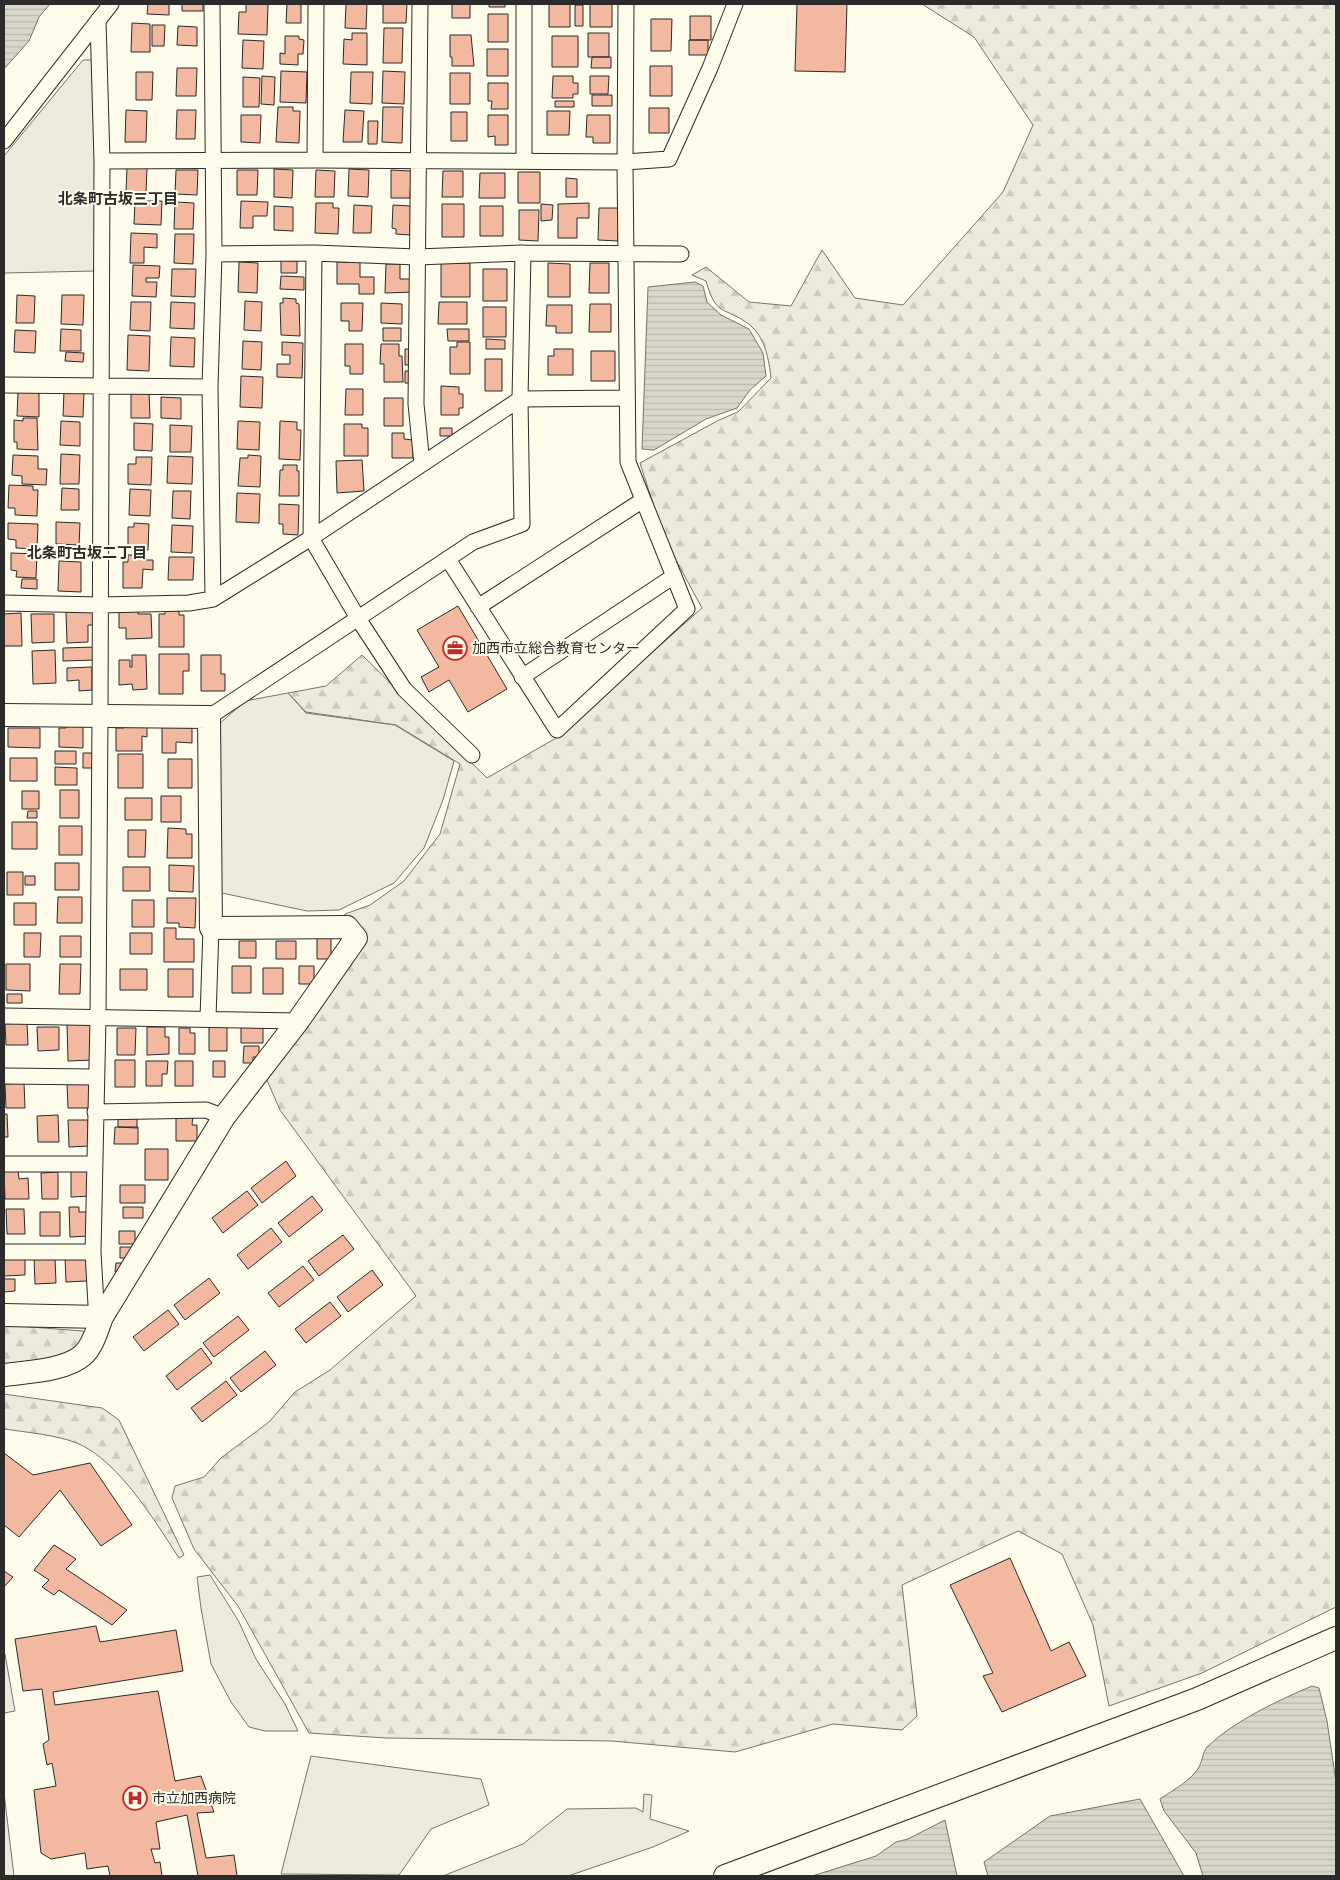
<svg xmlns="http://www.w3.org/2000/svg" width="1340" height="1880" font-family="Karla,'Noto Sans JP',sans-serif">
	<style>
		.forest { fill: url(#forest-firs); stroke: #74746e }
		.park { fill: #ecebdb; stroke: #74746e }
		.parking { fill: #eceadb; stroke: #74746e }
		.water { fill: url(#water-rules); stroke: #74746e }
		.building { fill: #f2b8a0; stroke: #2b2b2b }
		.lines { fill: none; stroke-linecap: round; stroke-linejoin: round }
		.street-casing { stroke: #2b2b2b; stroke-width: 17 }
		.secondary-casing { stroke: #2b2b2b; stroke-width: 24 }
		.street { stroke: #fdfbea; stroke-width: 15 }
		.secondary { stroke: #fdfbea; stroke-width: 22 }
		.labels { text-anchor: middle; stroke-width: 4; stroke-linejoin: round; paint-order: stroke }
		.poi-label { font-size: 14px; fill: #2b2b2b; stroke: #fdfbea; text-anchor: start }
		.neighbourhood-label { font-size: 15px; font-weight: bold; fill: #2b2b2b; stroke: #fdfbea }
	</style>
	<defs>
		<pattern id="forest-firs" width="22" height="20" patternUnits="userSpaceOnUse" patternTransform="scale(1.25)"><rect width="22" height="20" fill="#ecebdb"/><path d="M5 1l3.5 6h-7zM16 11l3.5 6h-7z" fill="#cbcabc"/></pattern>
		<pattern id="water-rules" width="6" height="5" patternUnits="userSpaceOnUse" patternTransform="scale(1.25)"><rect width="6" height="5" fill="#d8d7c9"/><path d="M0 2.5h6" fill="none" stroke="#bab9ad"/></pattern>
	</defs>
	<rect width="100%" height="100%" fill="#fdfbea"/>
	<path class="forest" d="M922 4H1336V1607L1202 1673 1109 1706 1093 1625 1062 1554 1018 1531 902 1585 917 1716 902 1730 833 1724 735 1752 612 1741 386 1738 309 1733 238 1606 194 1549 172 1498 175 1486 204 1477 221 1458 269 1422 295 1392 330 1370 416 1296 280 1110 263 1071 350 935 343 919 345 914 370 905 404 881 440 834 460 764 396 725 306 712 288 693 326 686 362 655 487 778 556 738 702 608 664 538 640 463 719 420 738 412 771 378C769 360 765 337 750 325 724 305 717 319 706 281L692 275 706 267 749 302 791 306 822 250 855 298 903 305 1003 192 1033 125 974 37Z
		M4 1325 83 1331 85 1337 73 1355 4 1365Z
		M4 1394 102 1408 119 1420 184 1555 179 1558C154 1520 114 1452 68 1440 47 1434 25 1432 4 1429Z"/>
	<path class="park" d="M83 60H96L95 271 4 273V156Z
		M288 693 306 713 395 725 454 761 443 800 424 848 394 883 339 910 307 911 217 892V726L245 701Z"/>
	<path class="parking" d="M210 1575 239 1622 256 1659 285 1704 298 1731H265L249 1727 231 1702 211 1664 201 1608 197 1577Z
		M5 1654 15 1711 4 1713V1656Z
		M311 1756 481 1779 489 1805 431 1829 399 1875 281 1874Z
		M4 1793 14 1876H4Z
		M644 1794 652 1795 650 1819 689 1831 653 1847 568 1876H443L523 1844 567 1809 636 1808 643 1812Z"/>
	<path class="water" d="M4 4H50L39 17 29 41 4 69Z
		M695 282 703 286 707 302 721 315 749 329 763 353 766 376 750 390 737 408 706 419 654 450 642 449 648 287Z
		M1312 1686 1319 1688 1327 1721 1336 1782V1876H1203L1196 1853 1164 1811 1160 1799C1173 1790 1192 1780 1199 1767 1203 1760 1202 1752 1208 1746 1236 1720 1277 1701 1312 1686Z
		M1140 1799 1184 1876H988L984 1862 1050 1816Z
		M945 1820 957 1876H812L876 1856 896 1842 908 1839Z"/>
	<path class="building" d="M148 4H169V15L147 14Z
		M182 4H203V11H182Z
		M246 4H268L267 35 238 34 239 12H246Z
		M287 4H301V23H286Z
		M346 4H367L366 29 345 28Z
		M383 4H407L406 23H383Z
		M452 4H470V18H452Z
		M489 4H505V7H489Z
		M549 4H570V27H549Z
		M590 4H612V27H590Z
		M797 4H847L845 72 795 71Z
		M575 5H583V26H575Z
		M488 14H508V42H488Z
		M690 16H711V40H690Z
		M651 19H672L671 51H651Z
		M132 23 150 24V52H131Z
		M152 25H165L164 46H152Z
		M178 26 197 27V46L177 45Z
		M384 28H403L402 63H383Z
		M352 33H367V65L343 64 344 39 352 40Z
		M588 33H609V57H588Z
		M450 35H471L474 66H452V57H450Z
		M285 36H299V39L304 40 303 54H298V65L280 64V53L285 54Z
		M552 36H578V67H552Z
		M243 40 264 41 263 69 242 68Z
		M689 40H708V55H689Z
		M487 49H508V76H487Z
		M592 57H611V68H591Z
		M650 66H672V96H650Z
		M177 68H197L196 96H176Z
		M281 71 307 72 306 103 280 102Z
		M383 71 405 72 404 104 382 103Z
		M136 72H153L152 100H136Z
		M351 72H373L372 104 350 103Z
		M450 73H470V104H450Z
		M262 76 275 77 274 105 261 104Z
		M553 76H573V83H578V94H573V98H552Z
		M590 76H609L608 94H590Z
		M243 77 260 78 259 107H243Z
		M488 83H508V109H491L492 101H488Z
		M592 95H612V106H592Z
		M555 101H574V107H555Z
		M278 107H293V111H300L299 143 276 142Z
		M383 107H403L402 143 382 142Z
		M649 108H669V133H649Z
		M126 110 147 111 146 142H125Z
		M177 110H196L195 139H176Z
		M345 110 364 111 362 142H343Z
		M547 111H570L569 135H547Z
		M451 112H467V141H451Z
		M241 115H261L260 143 241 142Z
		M488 115H508V145H495V136L488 137Z
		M587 115H610V143H593V137H586Z
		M368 121H378L377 144H368Z
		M127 167 147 168 146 192 126 191Z
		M274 169 293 170 292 198 274 197Z
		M349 169 369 170 368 197 348 196Z
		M176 170H198L197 195 175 194Z
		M237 170H258L257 195H237Z
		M316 170 335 171 334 197H315Z
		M391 170 411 171 410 198H391Z
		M443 171H463V197H442Z
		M518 172H540V203H518Z
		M480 173H505V198H479Z
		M566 178 577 179V197H566Z
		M135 201H162L161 225 134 224Z
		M241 201 268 202 267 216H253V228H240Z
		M175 202 194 203 193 229H174Z
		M316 203H333V208H339L338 234 315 233Z
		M589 203V218H577V238H558V204Z
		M442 204H464V237H442Z
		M541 204 553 205 552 220 541 221Z
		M354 205 372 206 371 233H353Z
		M393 205 411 206 410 235 396 234V229L392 228Z
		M274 206 293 207V231L274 230Z
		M480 206H503V236H480Z
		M599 208H619L618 241 598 240Z
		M519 210H539L538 241 519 240Z
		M131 233 157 234V248L144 247V263H130Z
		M175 234H194L193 264 174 263Z
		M281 260 297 261V273H281Z
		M239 262 258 263 257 293 238 292Z
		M337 262H360V277H374V294H359V284H337Z
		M441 263H470V297H441Z
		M548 263 570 264V297H548Z
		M590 263H609V293H589Z
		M386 264H400V279H415V292L385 293Z
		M133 265 160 266 159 278H146V282H157L156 297 132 296Z
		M172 269H196L195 297 171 296Z
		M483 269H507V301H483Z
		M281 276 304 277V290L280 289Z
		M17 295 35 296 34 323H16Z
		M62 295H84L83 325 61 324Z
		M283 298 296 299V303L299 304 300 336 281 335 280 303H283Z
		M245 301 262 302 261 331 244 330Z
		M131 302H151L150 331 130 330Z
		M171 302 195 303 194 329 170 328Z
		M439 302H467V324H438Z
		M341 303H363L362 331H349V321H341Z
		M381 303 402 304V324L381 323Z
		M590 304H611V332H589Z
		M547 305H572V333H556V326H546Z
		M483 307H506V337H483Z
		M383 328H401V341H383Z
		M61 329 81 330V351H60Z
		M447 329H469V341H448Z
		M15 330 36 331 35 353 14 352Z
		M128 335 150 336 149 371 127 370Z
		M171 337 195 338 194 367 170 366Z
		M486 339 505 340V349H486Z
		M243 341 262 342 261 370 242 369Z
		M282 342 303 343 302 378 277 377V364H290V355H282Z
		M457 342H470V374H450V347H457Z
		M345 344H363V374H350V366H345Z
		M381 344H399V356H402L403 382H384V364H380Z
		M405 349H415V365H405Z
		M554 349H573V375H548V356H554Z
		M591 351H615V381H591Z
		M66 352 84 353 83 362 65 361Z
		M485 359H502V391H485Z
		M405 371H414V383H405Z
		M241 376 263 377 262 408 240 407Z
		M441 386 459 387V394H463V408H459V415H441Z
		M346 389H363V415H345Z
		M64 391 84 392 83 417 63 416Z
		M18 392H39V417L17 416Z
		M131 392H149L150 418H131Z
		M161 397 181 398V419L161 418Z
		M384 398H403V426H384Z
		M23 418H37L38 450 17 449V442H14V420L23 421Z
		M61 421 80 422V446L60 445Z
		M238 421 260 422 259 450 237 449Z
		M280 421 297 422V430H301L300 460 279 459Z
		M134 423 153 424 152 451 134 450Z
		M344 424H362V428H368V456H344Z
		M170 425 192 426 191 452H170Z
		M440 428H452V436H440Z
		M392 433H404V439L413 440V458H392Z
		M61 454 80 455 79 484H60Z
		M13 455 38 456V469H47L46 485 22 484V476L12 475Z
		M248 455 261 456 260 487 238 486 240 458H248Z
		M168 456 193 457 192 484 167 483Z
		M136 457H152L151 485 128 484V464H136Z
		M362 460 364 491 337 493 336 461Z
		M283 465H297V471H299V496H279L280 470H283Z
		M9 485 33 486V490H38L37 516 15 515V508H8Z
		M62 488 79 489V510H61Z
		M130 489 151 490 150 516 129 515Z
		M173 491H191L190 519 172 518Z
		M237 493 260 494 259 523 236 522Z
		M279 504 299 505 298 535 283 534V524H279Z
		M56 522 80 523 79 545 56 544Z
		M8 523 38 524 37 549 16 548V540L8 539Z
		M134 523 149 524 148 550 128 549V527H134Z
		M172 525 193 526 192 553 171 552Z
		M11 553 37 554 36 578 16 577 17 571 11 570Z
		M128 555H143V560H153V570L143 569 142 588H123V562H128Z
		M169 557H194L193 580H168Z
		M59 561 81 562V592L58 591Z
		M22 579H37V589L21 588Z
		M458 606 507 689 468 712 449 680 429 692 421 677 439 667 417 630Z
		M165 610H179V615H184V647H159V614H165Z
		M96 611V625H88V642L67 643 66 612Z
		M138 611V614H151L152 638 126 639V628H119V612Z
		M21 613 22 646H4V614Z
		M31 614H54V642L32 643Z
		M95 647 96 660 63 661V648Z
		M55 650 56 683 33 684 32 651Z
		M159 654H189V671H183V694H159Z
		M132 655H146L147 689 133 690 132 684 119 685V660H130V667H132Z
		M201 655H221V674H225V691H201Z
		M92 667V690L79 691V680L67 681V668Z
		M124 720H147V737L142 736V751H116V728H124Z
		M162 722 192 723V743L176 742V753H162Z
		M66 723H83V748L59 747V728H66Z
		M8 728H40V748L8 747Z
		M55 751H76V764H55Z
		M83 753H99V768H83Z
		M118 754H143V788H118Z
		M10 758H37V781H10Z
		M168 759H192V788H168Z
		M55 767 77 768V785H55Z
		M60 790H79V818H60Z
		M22 791H39V809H22Z
		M161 796H181V822H161Z
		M125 798H152V820H125Z
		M28 811H37V818H27Z
		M12 822H37V849H12Z
		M59 826H82V855H59Z
		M168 828 186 829V834H192V858H167Z
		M128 830H146L145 857H128Z
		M55 863H79V890H55Z
		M169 865 194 866 193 892 169 891Z
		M123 867H150V891H123Z
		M7 872H23V895H7Z
		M25 876H35V885H25Z
		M58 897H82V923H57Z
		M167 898H196L195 928 179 927V923H167Z
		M132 900H154V927H132Z
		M14 903H36V925H14Z
		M164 928H176V939H194V962H164Z
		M24 933H41L40 957H24Z
		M130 933H152V954H130Z
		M60 936H81V957H60Z
		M317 937H331V959H317Z
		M239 941H256V958H239Z
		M276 941H296V959H276Z
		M6 964H30V991L6 990Z
		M60 964H81L80 994H59Z
		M232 966H251V993H232Z
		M299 966H314V984H299Z
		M263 968H283V994H263Z
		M120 969H147V990H120Z
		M168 969H193V997H168Z
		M7 994H22V1003H7Z
		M27 1023 28 1045H6L5 1024Z
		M241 1023H263V1043H241Z
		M67 1024H92L93 1060 68 1061Z
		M209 1024H227V1051H209Z
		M37 1027H59V1050L38 1051Z
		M147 1027H165V1037H169V1054L147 1055Z
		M117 1028H136L135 1055H117Z
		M179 1028H190V1033H195V1054H179Z
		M244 1046H259V1057H253V1063H243Z
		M115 1060H135V1087H115Z
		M146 1061H168L167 1074H162V1086H146Z
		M175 1061H193V1086H175Z
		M213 1061H225V1077H213Z
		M24 1083 25 1108H6L5 1084Z
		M89 1083 90 1108H68L67 1084Z
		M4 1114H7L8 1137H4Z
		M58 1115 59 1142H38L37 1116Z
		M176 1115H193L192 1125H197V1141H176Z
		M118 1116H137V1128L118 1127Z
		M68 1120H88L89 1146 69 1147Z
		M115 1127H138V1144H114Z
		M145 1149H168V1180H145Z
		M286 1161 296 1176 262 1203 251 1188Z
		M71 1169H91L92 1196 71 1197Z
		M4 1170H18L19 1179 28 1178 29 1199H5Z
		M58 1172V1199H42L41 1173Z
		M120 1185H145V1203H120Z
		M247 1191 258 1205 223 1233 212 1218Z
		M312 1196 323 1210 289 1237 278 1223Z
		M69 1207H79V1212H88L89 1236 70 1237Z
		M123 1207H143V1218H123Z
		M6 1209H24L25 1234H7Z
		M40 1212H60V1236H40Z
		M271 1228 282 1242 248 1269 237 1255Z
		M119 1231H135V1244H119Z
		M343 1235 354 1249 319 1276 308 1261Z
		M120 1247H133V1258H120Z
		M65 1257H87V1281L66 1282Z
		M25 1258V1275L4 1276V1259Z
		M34 1258H55L56 1283 35 1284Z
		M116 1263H125L124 1272H115Z
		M303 1266 314 1280 279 1307 268 1293Z
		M372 1270 383 1285 348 1312 337 1297Z
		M209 1278 220 1293 185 1320 174 1305Z
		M4 1279H15V1291L4 1292Z
		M330 1302 341 1316 306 1343 295 1329Z
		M168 1310 179 1324 144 1351 133 1337Z
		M238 1316 249 1330 214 1357 203 1343Z
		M201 1348 212 1363 177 1390 166 1376Z
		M265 1351 276 1365 241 1392 230 1378Z
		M226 1381 237 1395 202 1422 191 1408Z
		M4 1453 33 1475 90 1463 132 1525 101 1546 60 1490 19 1537 4 1525Z
		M54 1545 76 1559 66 1569 127 1610 112 1625 59 1590 54 1595 42 1587 49 1580 34 1570Z
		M1010 1558 1051 1651 1069 1642 1086 1676 1002 1712 983 1676 993 1673 950 1585Z
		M4 1571 13 1577 4 1587Z
		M96 1626 100 1642 176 1630 183 1671 53 1692 55 1705 158 1691 175 1781 201 1776 214 1812 197 1813 206 1858 234 1855 237 1876H198L187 1815 156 1822 160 1849H151L155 1863 160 1862 162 1876H110L108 1866 87 1869 85 1853 51 1859 41 1853 34 1790 56 1786 52 1763 47 1765 43 1744 49 1740 42 1689 23 1691 15 1639Z"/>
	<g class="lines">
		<g class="street-casing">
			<path id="street" d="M212 4 214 254 210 387 213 599
				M420 4 416 404 422 464
				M98 20 102 161 100 715 98 1019 93 1252 96 1305 102 1317
				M4 141 111 4
				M315 160 316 4
				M102 161 315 160 625 162 669 159 710 68 735 4
				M524 161V4
				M314 253 311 538 359 620 404 689 472 755
				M214 254 314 253 417 257 523 253 681 254
				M4 385 210 387
				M448 559 557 730 687 609 628 462 625 162 626 4
				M4 603 100 605 189 603 213 599 311 538 520 399 626 398
				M478 607 643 500
				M522 677 674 576
				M209 717 473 542 522 524 520 399 523 253
				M4 1016 298 1021
				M208 1018 211 928
				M4 1076 95 1077
				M95 1112 206 1110 224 1117
				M4 1164H95
				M4 1252H93"/>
		</g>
		<g class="secondary-casing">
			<path id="secondary" d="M4 715 209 717 211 928 347 927 356 938 298 1021 224 1117 102 1317C97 1330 93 1346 83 1355 65 1371 26 1372 4 1375
				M4 1315 102 1317
				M725 1876 1197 1699 1336 1638"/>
		</g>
		<use href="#street" class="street"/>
		<use href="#secondary" class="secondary"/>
	</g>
	<defs>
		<g id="office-ring" transform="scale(1.25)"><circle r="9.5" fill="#fdfbea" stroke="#c62828" stroke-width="1.5"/><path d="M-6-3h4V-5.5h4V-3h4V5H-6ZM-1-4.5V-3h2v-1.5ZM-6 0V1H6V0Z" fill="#c62828"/></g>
		<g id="hospital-ring" transform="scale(1.25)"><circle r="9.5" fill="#fdfbea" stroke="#c62828" stroke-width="1.5"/><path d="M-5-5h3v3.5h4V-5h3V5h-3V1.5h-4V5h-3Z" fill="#c62828"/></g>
	</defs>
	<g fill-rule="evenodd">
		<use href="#office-ring" x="455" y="648"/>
		<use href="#hospital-ring" x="135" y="1798"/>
	</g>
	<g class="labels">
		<g class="poi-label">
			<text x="472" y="653">加西市立総合教育センター</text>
			<text x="152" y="1803">市立加西病院</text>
		</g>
		<g class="neighbourhood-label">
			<text x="118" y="204">北条町古坂三丁目</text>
			<text x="87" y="558">北条町古坂二丁目</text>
		</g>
	</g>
	<rect width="1340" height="1880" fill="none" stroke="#2b2b2b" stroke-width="10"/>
</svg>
